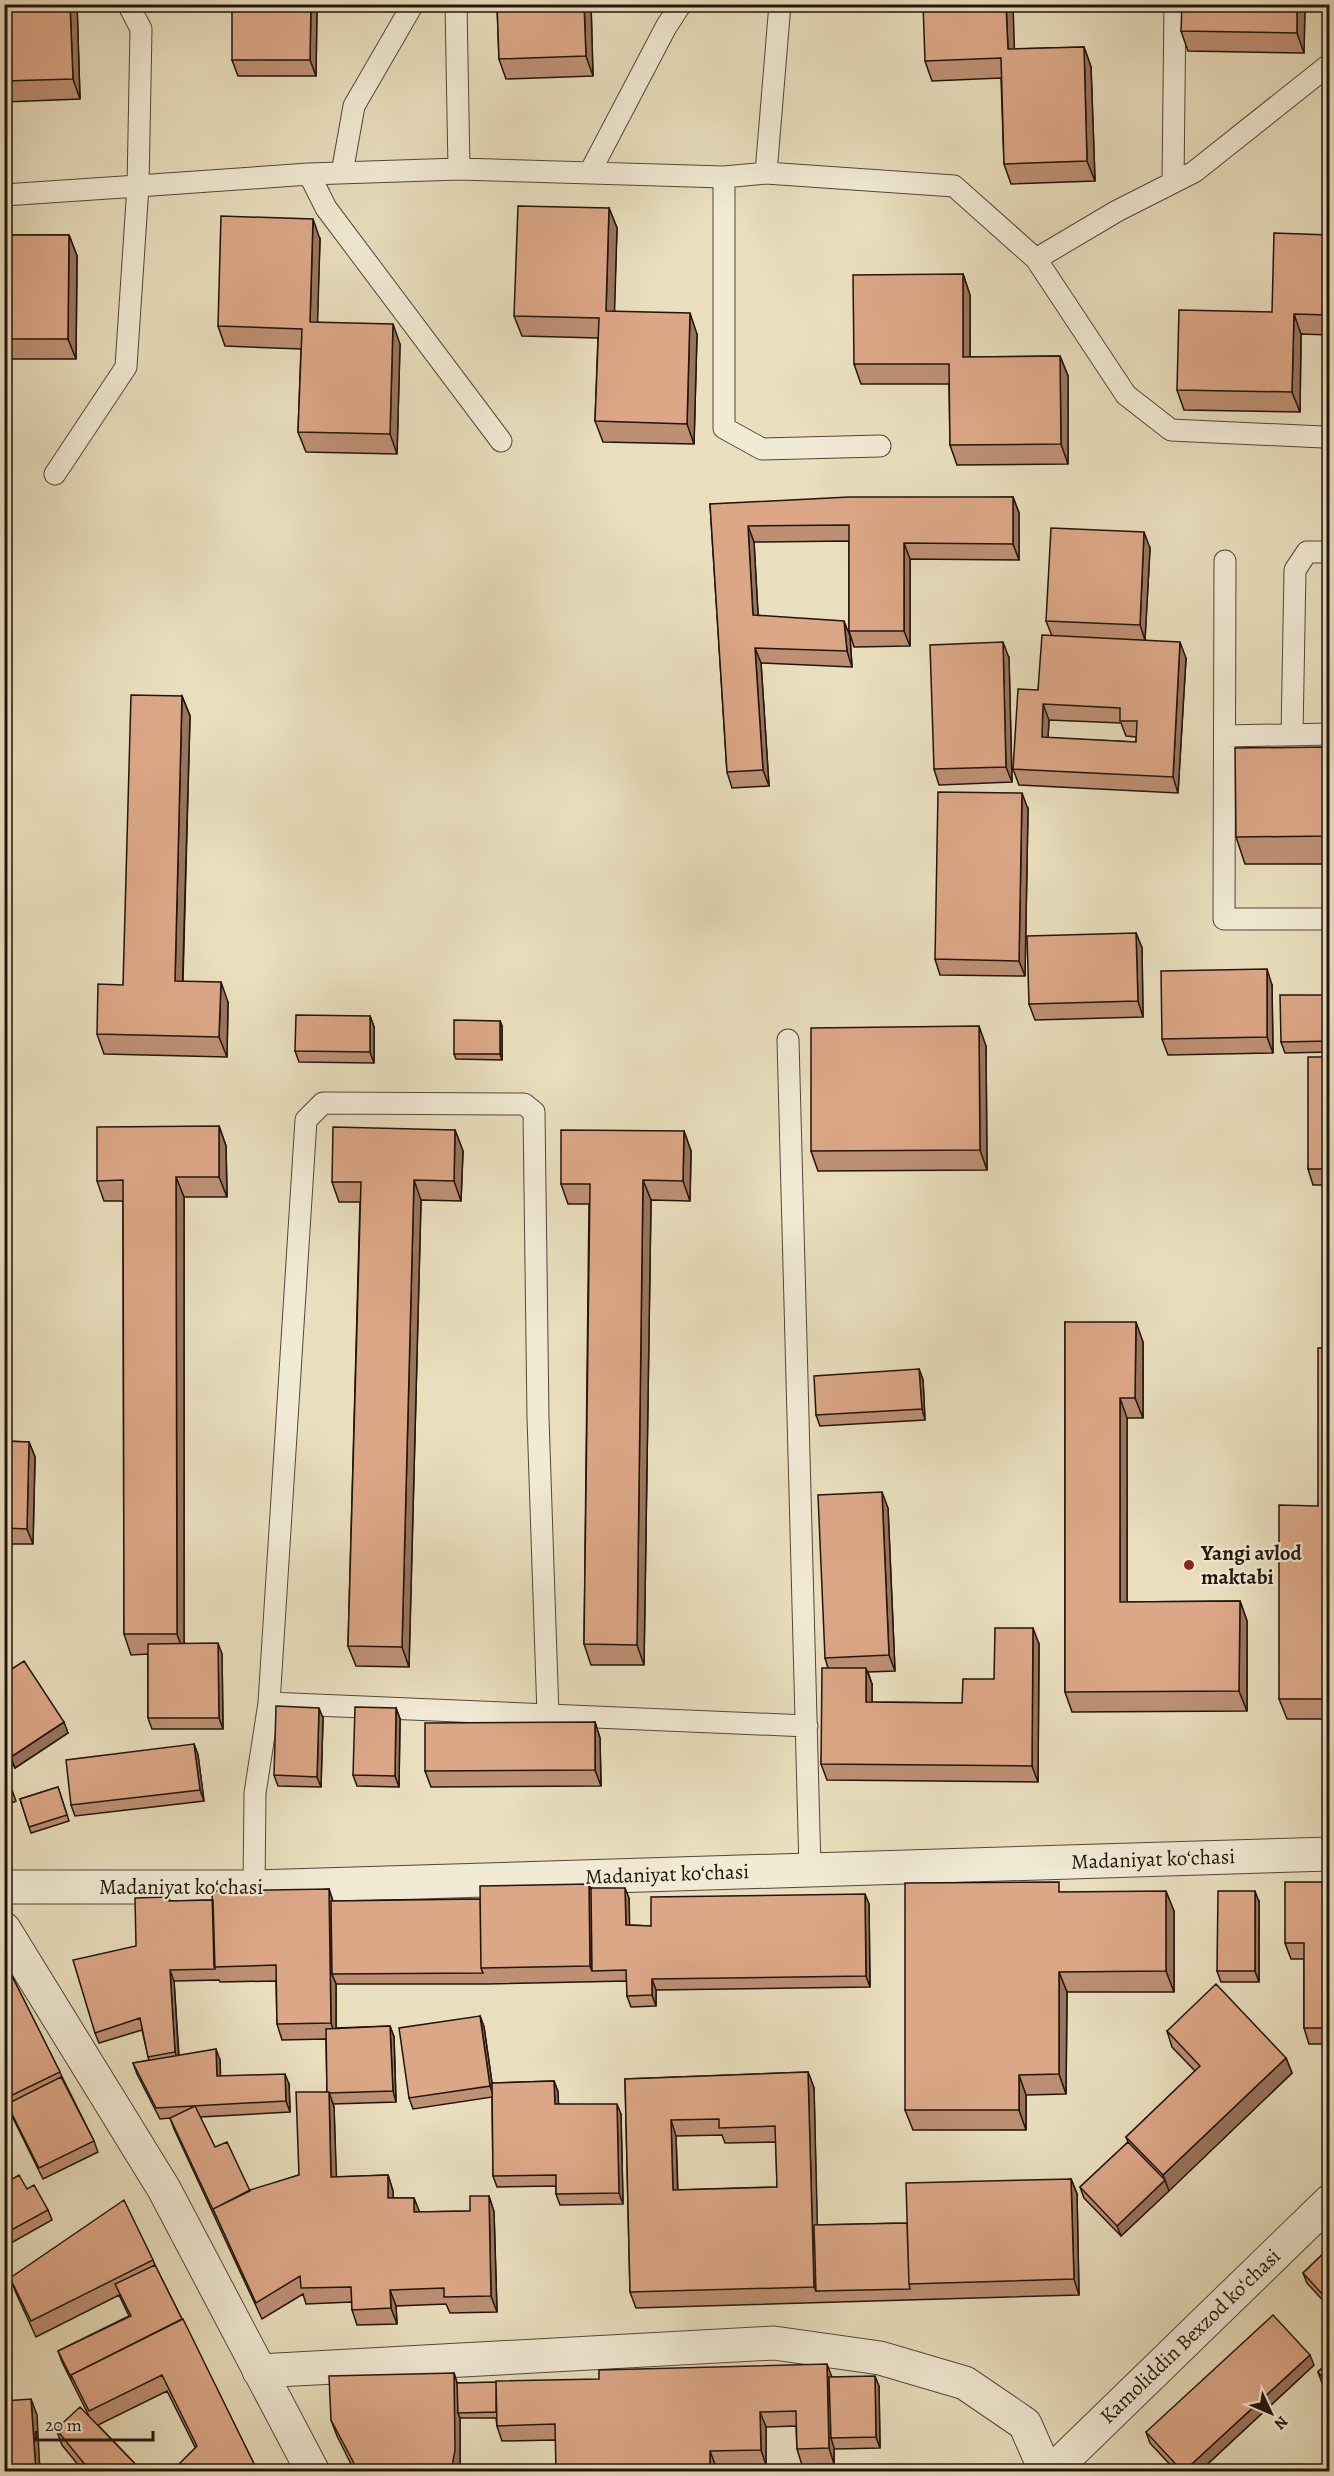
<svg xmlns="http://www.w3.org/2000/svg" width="1334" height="2476" font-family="Alegreya,serif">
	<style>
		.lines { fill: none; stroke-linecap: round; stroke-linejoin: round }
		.service-casing { stroke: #544739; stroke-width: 23 }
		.minor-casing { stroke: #544739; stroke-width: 35 }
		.service { stroke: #f1ead4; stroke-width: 21 }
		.minor { stroke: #f1ead4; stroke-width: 33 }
		.wall { fill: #bd9074; stroke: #22150d; stroke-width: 1.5; fill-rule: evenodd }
		.shaded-wall { fill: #9a755e; stroke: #22150d; stroke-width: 1.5 }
		.building { fill: #dca787; stroke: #22150d; stroke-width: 1.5; fill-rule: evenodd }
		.poi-dot { fill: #8f2418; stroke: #f1ead4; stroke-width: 2 }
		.labels { text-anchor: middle; stroke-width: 4.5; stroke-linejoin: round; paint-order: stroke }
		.poi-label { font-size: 21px; font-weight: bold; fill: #22150d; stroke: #f1ead4; text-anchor: start }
		.street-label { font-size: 21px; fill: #22150d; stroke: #f1ead4 }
	</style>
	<rect width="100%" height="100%" fill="#e9debd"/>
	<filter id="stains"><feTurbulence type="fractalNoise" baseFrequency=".00333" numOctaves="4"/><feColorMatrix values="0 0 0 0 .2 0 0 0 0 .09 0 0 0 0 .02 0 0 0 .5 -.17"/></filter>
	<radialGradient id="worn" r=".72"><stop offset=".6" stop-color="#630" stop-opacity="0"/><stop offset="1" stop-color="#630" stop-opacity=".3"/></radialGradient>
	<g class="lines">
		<g class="service-casing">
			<path id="service" d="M459 169 724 177 766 173 954 186 1036 259 1126 395 1171 430 1323 437 1330 434
				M590 172 666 27 681 4
				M342 173 354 106 413 4
				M766 173 780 4
				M309 174 326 208 501 441
				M724 177V428L762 449 880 446
				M1173 182 1175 4
				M4 195 138 186 141 29 128 4
				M1036 259 1117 211 1194 172 1330 64
				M55 474 126 367 138 186 309 174 459 169 456 4
				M1225 561 1224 919H1330
				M1292 735 1295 570 1307 552H1330
				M1225 736 1330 734
				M788 1040 810 1869
				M269 1703 306 1120 323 1103 524 1104 534 1112 538 1418 548 1715
				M254 1887 255 1793 269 1703 807 1726"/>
		</g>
		<g class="minor-casing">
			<path id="minor" d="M4 1887H254L1330 1854
				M4 1929 164 2189 313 2472
				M259 2371 774 2343 880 2358 965 2383 1025 2424 1046 2472
				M1051 2472 1330 2201"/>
		</g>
		<use href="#service" class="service"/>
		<use href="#minor" class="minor"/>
	</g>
	<path class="wall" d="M4 4H77L80 99 4 102Z
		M317 4 316 76H238L232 60Z
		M497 4H591L593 76 506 79 499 59Z
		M1305 4 1304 53 1188 51 1181 31Z
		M1084 47 1091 67 1095 181 1011 184 1004 164 1001 78 932 81 925 61 1014 49Z
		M609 208 617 228 614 312 697 334 694 444 603 442 595 421 598 338 522 336 514 316Z
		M4 235H69L77 256 76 359H4Z
		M1329 235V335L1301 334 1300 412 1184 410 1177 390 1272 312Z
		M320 239 317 322 400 344 397 454 306 452 298 432 301 349 225 346 218 326Z
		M963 274 970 295V357L1060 356 1068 376V464L957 465 950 445 949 384H861L854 364Z
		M1013 497 1019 513V560L910 559V646L854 647 849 631V541L754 542 758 615 850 636 852 667 761 663 769 786 732 788 727 772 710 504Z
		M1150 548 1145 640 1186 658 1178 793 1019 785 1013 769 1038 690 1052 636 1046 621ZM1049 720 1121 723 1126 736 1136 737V742L1048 738Z
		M1009 658 1012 782 939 785 934 769Z
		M182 696 190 716 183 981 228 1002 227 1057 104 1054 97 1034 123 985Z
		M1329 747V864H1245L1236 837Z
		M1028 809 1025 976 940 975 935 959Z
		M1136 933 1142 948 1143 1017 1035 1020 1029 1004Z
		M1272 985 1273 1053 1168 1055 1162 1039Z
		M1329 995V1052L1285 1053 1281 1042Z
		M370 1016 374 1027V1063L299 1062 295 1051Z
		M500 1021 502 1026V1060L456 1059 454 1054Z
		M986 1046 987 1170 818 1171 811 1151Z
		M1329 1057V1185H1313L1308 1169Z
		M219 1126 226 1146 227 1197H184V1643L222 1654 223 1729H152L148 1718V1654L131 1655 124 1634 123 1201H104L97 1181Z
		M455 1130 463 1151 461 1201 421 1200 409 1667 356 1666 348 1646 360 1202H339L332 1182Z
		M684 1131 691 1151 690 1201 651 1200 644 1665H591L584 1644 589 1204H568L561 1184Z
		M1065 1322 1143 1342V1418H1127V1602L1240 1601 1247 1621V1711L1072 1712 1065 1692Z
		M1329 1348V1719H1287L1279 1699 1318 1506Z
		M919 1369 923 1380 925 1420 820 1426 816 1415Z
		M4 1441 29 1442 35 1457 33 1544H4Z
		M888 1508 895 1671 868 1672 872 1684V1702L962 1703 1039 1644 1038 1782 827 1780 821 1764 828 1668 825 1658Z
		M4 1674 68 1733 15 1768 4 1751Z
		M396 1708 400 1719 399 1787 357 1786 353 1775Z
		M323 1718 321 1787 278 1786 274 1775Z
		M595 1722 600 1738 601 1786 431 1787 425 1771Z
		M194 1744 198 1755 204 1801 75 1816 71 1805Z
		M4 1775 12 1790 16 1801 4 1806Z
		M58 1787 69 1821 31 1833 20 1799Z
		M1329 1882V2044H1309L1304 2028V1959H1291L1285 1943Z
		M591 1888 629 1898V1925L651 1926 869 1904 870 1987 656 1990V2006L631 2007 627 1996V1981L487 1984H336V2028L390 2026 394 2037 396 2102 333 2104 334 2107 336 2177 388 2175 393 2191V2198H414L419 2212 470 2211 489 2196 494 2212 497 2312 450 2313 446 2304 396 2306 397 2324 357 2325 352 2310V2302L306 2304 303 2294 262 2319 174 2129 170 2118 160 2119 137 2074 133 2063 149 2060 142 2030 99 2043 95 2033 136 1946 169 1897 170 1901 213 1900 329 1889 333 1901 480 1899ZM219 1980 220 1982 276 1981 277 2024 282 2040 326 2039 327 2092 299 2175 250 2191 215 2147 200 2117 290 2112 289 2084 220 2076V2060L179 2055 174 1981Z
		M1063 1892 1174 1911V1992H1067L1066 2094 1026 2095V2130H913L905 2110Z
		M1259 1902V1982H1221L1217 1971Z
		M4 1960 94 2141 98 2152 43 2179 11 2114 4 2118Z
		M480 2016 484 2027 492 2083 554 2081 558 2092V2104L621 2114 623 2204 560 2205 556 2194V2186L497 2187 493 2176 492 2097 413 2109 409 2098Z
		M1167 2031 1286 2058 1292 2073 1121 2236 1084 2198 1080 2187 1128 2142 1126 2137 1195 2071 1172 2047Z
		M808 2072 814 2088 817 2225 907 2223 1071 2179 1077 2194 1079 2295 636 2308 630 2292 625 2079ZM722 2135 725 2143 776 2142 777 2187 678 2190 676 2136Z
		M4 2184 27 2189 48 2210 52 2220 4 2247Z
		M1329 2248 1328 2306 1307 2283 1303 2273Z
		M153 2260 155 2265 258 2472 195 2447 167 2391 98 2425 143 2472H84L62 2445 56 2429 89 2416 62 2362 58 2351 129 2316 119 2295 36 2337 16 2293 10 2278Z
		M1329 2361V2391L1322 2383 1318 2372Z
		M1314 2365 1199 2472H1177L1150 2443 1146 2432Z
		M454 2373 457 2383 832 2377 879 2386 880 2448 835 2449 834 2448V2464L802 2465 797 2449 796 2426 766 2427V2465L716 2467 555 2440 502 2441 497 2426 496 2418H460V2466L459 2472H355L337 2436 331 2420Z"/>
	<path class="shaded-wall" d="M70 4H77L80 99 73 79Z
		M311 4H317L316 76 310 60Z
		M584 4H591L593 76 586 56Z
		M1006 4H1013L1015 69 1008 49Z
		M1297 4H1305L1304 53 1297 33Z
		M1084 47 1091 67 1095 181 1087 161Z
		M609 208 617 228 614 331 606 311Z
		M313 219 320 239 317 342 310 322Z
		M69 235 77 256 76 359 68 339Z
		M963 274 970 295V377L963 357Z
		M690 313 697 334 694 444 687 424Z
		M1294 314 1301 334 1300 412 1292 392Z
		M393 324 400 344 397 454 390 434Z
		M1060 356 1068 376V464L1061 444Z
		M1013 497 1019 513V560L1013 544Z
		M748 526 754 542 759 631 753 615Z
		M1144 532 1150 548 1145 640 1140 625Z
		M904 543 910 559V646L904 631Z
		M844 621 850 636 852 667 847 651Z
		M1003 642 1009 658 1012 782 1006 767Z
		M1180 642 1186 658 1178 793 1173 777Z
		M755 648 761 663 769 786 763 770Z
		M182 696 190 716 182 1001 175 981Z
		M1043 704 1049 720 1047 753 1042 737Z
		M1022 793 1028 809 1025 976 1019 961Z
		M1136 933 1142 948 1143 1017 1138 1001Z
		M1267 969 1272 985 1273 1053 1267 1037Z
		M221 982 228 1002 227 1057 219 1037Z
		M370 1016 374 1027V1063L370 1052Z
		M500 1021 502 1026V1060L500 1054Z
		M979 1026 986 1046 987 1170 980 1150Z
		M219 1126 226 1146 227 1197 219 1177Z
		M455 1130 463 1151 461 1201 454 1181Z
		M684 1131 691 1151 690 1201 683 1181Z
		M176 1177 184 1197V1654L177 1634Z
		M414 1180 421 1200 409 1667 402 1647Z
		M643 1180 651 1200 644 1665 637 1645Z
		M1136 1322 1143 1342V1418L1135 1398Z
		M919 1369 923 1380 925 1420 922 1409Z
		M1120 1398 1127 1418V1622L1120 1602Z
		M29 1442 35 1457 33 1544 27 1529Z
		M882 1492 888 1508 895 1671 889 1655Z
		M1240 1601 1247 1621V1711L1239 1691Z
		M1033 1628 1039 1644 1038 1782 1032 1766Z
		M218 1643 222 1654 223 1729 219 1718Z
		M866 1668 872 1684V1718L866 1702Z
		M319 1708 323 1718 321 1787 317 1777Z
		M396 1708 400 1719 399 1787 395 1776Z
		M64 1722 68 1733 15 1768 11 1757Z
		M595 1722 600 1738 601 1786 595 1770Z
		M194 1744 198 1755 204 1801 200 1790Z
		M589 1884 595 1899 592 1971 590 1966Z
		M625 1888 629 1898 630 1936 626 1925Z
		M329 1889 334 1905 332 1974 336 1984V2039L331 2023Z
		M1166 1891 1174 1911V1992L1166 1971Z
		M1255 1891 1259 1902V1982L1255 1971Z
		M865 1894 869 1904 870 1987 866 1976Z
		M170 1970 174 1981 179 2063 175 2052Z
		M1059 1972 1067 1992 1066 2094 1059 2074Z
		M652 1979 656 1990V2006L652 1995Z
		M480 2016 484 2027 494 2097 490 2086Z
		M390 2026 394 2037 396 2102 393 2091Z
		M216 2049 220 2060 221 2087 217 2076Z
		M1286 2058 1292 2073 1169 2191 1163 2175Z
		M808 2072 814 2088 819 2291H816L814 2287Z
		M285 2074 289 2084 290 2112 286 2101Z
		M1019 2075 1026 2095V2130L1019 2110Z
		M554 2081 558 2092 559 2115 555 2104Z
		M329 2092 334 2107 337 2193 331 2177Z
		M617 2104 621 2114 623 2204 619 2193Z
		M671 2120 676 2136 678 2206 673 2190Z
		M388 2175 393 2191 394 2214 388 2198Z
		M1071 2179 1077 2194 1079 2295 1074 2279Z
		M1165 2180 1169 2191 1121 2236 1117 2226Z
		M489 2196 494 2212 497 2312 491 2296Z
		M414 2198 420 2213 414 2212Z
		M8 2281 12 2292 4 2298V2284Z
		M390 2290 396 2306 397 2324 391 2308Z
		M1329 2291V2305L1328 2306 1324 2296Z
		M1310 2355 1314 2365 1199 2472H1183Z
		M827 2364 833 2380 831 2438 834 2448V2464L829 2448Z
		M454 2373 459 2389 458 2413 460 2418V2466L459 2472H451Z
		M875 2376 879 2386 880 2448 876 2437Z
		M31 2399 37 2415 40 2472H36Z
		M760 2412 766 2427V2465L761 2450Z
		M710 2451 716 2467V2472H710Z"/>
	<path class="building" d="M4 4H70L73 79 4 81Z
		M232 4H311L310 60H232Z
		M497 4H584L586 56 499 59Z
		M923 4H1006L1008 49 1084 47 1087 161 1004 164 1001 58 925 61Z
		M1182 4H1297V33L1181 31Z
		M518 206 609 208 606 311 690 313 687 424 595 421 599 318 514 316Z
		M221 216 313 219 310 322 393 324 390 434 298 432 302 329 218 326Z
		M1274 233 1329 235V315L1294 314 1292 392 1177 390 1179 310 1272 312Z
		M4 235H69L68 339H4Z
		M963 274V357L1060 356 1061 444 950 445 949 364H854L853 275Z
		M849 497H1013V544L904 543V631H849V525L748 526 753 615 844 621 847 651 755 648 763 770 727 772 710 504Z
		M1051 528 1144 532 1140 625 1046 621Z
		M1042 635 1180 642 1173 777 1013 769 1018 689 1038 690ZM1043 704 1120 708V721H1137L1136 742 1042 737Z
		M1003 642 1006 767 934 769 930 645Z
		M131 695 182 696 175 981 221 982 219 1037 97 1034 98 984 123 985Z
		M1329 747V836L1236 837 1235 748Z
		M938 792 1022 793 1019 961 935 959Z
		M1136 933 1138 1001 1029 1004 1027 936Z
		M1267 969V1037L1162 1039 1161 971Z
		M1280 995H1329V1041L1281 1042Z
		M296 1015 370 1016V1052L295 1051Z
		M454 1020 500 1021V1054H454Z
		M979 1026 980 1150 811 1151V1028Z
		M1308 1057H1329V1169H1308Z
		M219 1126V1177H176L177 1634H124L123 1180 97 1181V1127Z
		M333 1127 455 1130 454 1181 414 1180 402 1647 348 1646 361 1182H332Z
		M561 1130 684 1131 683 1181 643 1180 637 1645 584 1644 590 1184H561Z
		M1065 1322H1136L1135 1398H1120V1602L1240 1601 1239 1691 1065 1692Z
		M1318 1348H1329V1699H1279V1505L1318 1506Z
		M919 1369 922 1409 816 1415 814 1376Z
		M4 1441 29 1442 27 1529 4 1528Z
		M882 1492 889 1655 825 1658 818 1495Z
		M995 1628H1033L1032 1766 821 1764 822 1668H866V1702L962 1703 963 1679H994Z
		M218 1643 219 1718H148V1644Z
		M24 1661 64 1722 11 1757 4 1746V1674Z
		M276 1706 319 1708 317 1777 274 1775Z
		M355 1707 396 1708 395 1776 353 1775Z
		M595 1722V1770L425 1771V1723Z
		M194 1744 200 1790 71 1805 66 1760Z
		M4 1775 12 1790 4 1793Z
		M58 1787 67 1815 29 1827 20 1799Z
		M1059 1882V1892L1166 1891V1971L1059 1972V2074L1019 2075V2110H905V1883Z
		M1285 1882H1329V2028H1304V1943H1285Z
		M589 1884 590 1966 481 1968 480 1886Z
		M591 1888H625L626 1925 651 1926V1897L865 1894 866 1976 652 1979V1995L627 1996 626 1970 592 1971Z
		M329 1889 331 2023 277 2024 276 1965 214 1967 212 1891Z
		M1218 1891H1255V1971H1217Z
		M169 1897V1901L213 1900 215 1969 170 1970 175 2052 148 2057 140 2018 95 2033 73 1960 136 1946 135 1898Z
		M480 1899 481 1968 483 1973 332 1974 331 1901Z
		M4 1960 60 2072 4 2099Z
		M1216 1984 1286 2058 1163 2175 1126 2137 1200 2066 1167 2031Z
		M480 2016 490 2086 409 2098 399 2028Z
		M390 2026 393 2091 329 2093V2092H327L326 2029Z
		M216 2049 217 2076 285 2074 286 2101 156 2108 133 2063Z
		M808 2072 814 2287 630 2292 625 2079ZM719 2119V2128L775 2126 777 2187 673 2190 671 2120Z
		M61 2077 94 2141 39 2168 7 2104Z
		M554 2081 555 2104H617L619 2193 556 2194V2175L493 2176 492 2083Z
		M296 2092H329L331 2177 388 2175V2198H414V2212L470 2211V2196H489L491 2296 444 2297V2288L390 2290 391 2308 352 2310 351 2287 301 2288 300 2276 256 2303 213 2209 250 2190 299 2175Z
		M195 2106 215 2147 227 2142 250 2191 213 2209 215 2214 170 2118Z
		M1128 2142 1165 2180 1117 2226 1080 2187Z
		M19 2175 27 2189 34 2185 48 2210 4 2234V2184Z
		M1071 2179 1074 2279 909 2284 906 2183Z
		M124 2200 153 2260 31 2321 10 2278Z
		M907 2223 909 2284 910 2289 816 2291 814 2225Z
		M1329 2248V2291L1324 2296 1303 2273Z
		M155 2265 182 2319 71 2375 72 2379 58 2351 131 2316 115 2284Z
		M4 2277 8 2281 4 2284Z
		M1273 2315 1310 2355 1183 2472 1146 2432Z
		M183 2319 258 2472H171L197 2446 162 2375 89 2411 71 2375Z
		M1329 2361V2385L1318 2372Z
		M827 2364 829 2448 797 2449 796 2411 760 2412 761 2450 710 2451V2472H556L555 2424 497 2426 496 2381 599 2379V2370Z
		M454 2373 455 2450 451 2472H419V2466L356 2467 331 2420 329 2376Z
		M875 2376 876 2437 831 2438 829 2377Z
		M496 2382V2412L458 2413 457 2383Z
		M31 2399 36 2472H4V2401Z
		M80 2407 143 2472H91L56 2429Z"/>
	<circle class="poi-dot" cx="1189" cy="1565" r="6"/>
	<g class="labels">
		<g class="poi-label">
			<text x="1201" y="1560">Yangi avlod<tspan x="1201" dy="24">maktabi</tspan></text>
		</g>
		<g class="street-label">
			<text transform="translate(1153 1859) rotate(-2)" y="7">Madaniyat koʻchasi</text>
			<text transform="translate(667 1874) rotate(-2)" y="7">Madaniyat koʻchasi</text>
			<text x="181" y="1894">Madaniyat koʻchasi</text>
			<text transform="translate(1190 2336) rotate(-44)" y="7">Kamoliddin Bexzod koʻchasi</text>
		</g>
	</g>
	<rect width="1334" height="2476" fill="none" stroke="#e9debd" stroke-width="24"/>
	<rect x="6" y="6" width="1322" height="2464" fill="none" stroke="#22150d" stroke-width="3"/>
	<rect x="12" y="12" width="1310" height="2452" fill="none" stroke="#22150d" stroke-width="1.5"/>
	<g transform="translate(1271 2413) rotate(134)" stroke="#f1ead4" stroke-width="4.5" paint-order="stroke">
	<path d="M0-4.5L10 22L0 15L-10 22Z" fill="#22150d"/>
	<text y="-9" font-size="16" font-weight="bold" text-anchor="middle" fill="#22150d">N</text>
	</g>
	<path d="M36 2431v9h117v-9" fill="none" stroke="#22150d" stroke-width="3"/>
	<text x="45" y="2431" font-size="18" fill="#22150d" stroke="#f1ead4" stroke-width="4.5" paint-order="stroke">20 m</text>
	<rect width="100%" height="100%" filter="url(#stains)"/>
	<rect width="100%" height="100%" fill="url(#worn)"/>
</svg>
